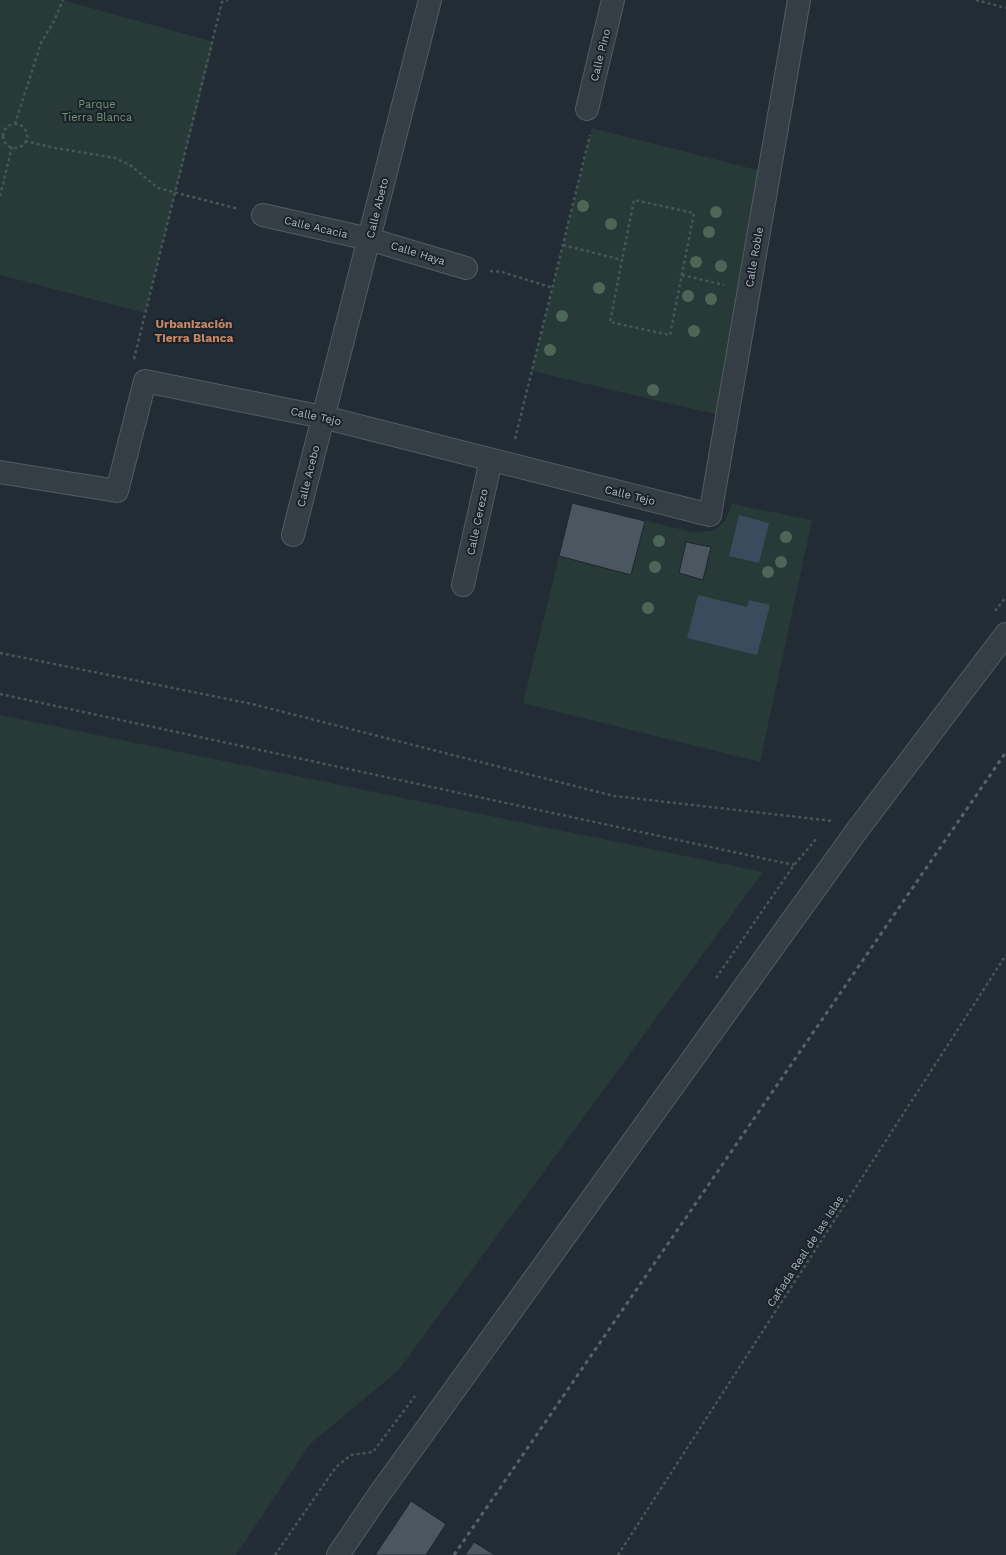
<svg xmlns="http://www.w3.org/2000/svg" width="1006" height="1555" font-family="'Work Sans',sans-serif">
	<style>
		.green { fill: #273a38 }
		.water { fill: #394b5d }
		.building { fill: #4a5660; stroke: #1d252c }
		.lines { fill: none; stroke-linecap: round; stroke-linejoin: round }
		.minor-casing { stroke: #525c63; stroke-width: 24 }
		.path { stroke: #455757; stroke-width: 2.5; stroke-dasharray: 3 3; stroke-linecap: butt }
		.minor { stroke: #353e45; stroke-width: 22 }
		.rail { stroke: #57626c; stroke-width: 3; stroke-dasharray: 4 4; stroke-linecap: butt }
		.tree { fill: #4d6658 }
		.labels { text-anchor: middle; stroke-width: 4; stroke-linejoin: round; paint-order: stroke }
		.street-label { font-size: 11px; fill: #afb9c2; stroke: #1b222a }
		.park-label { font-size: 11px; fill: #719675; stroke: #1b222a }
		.neighbourhood-label { font-size: 12px; font-weight: bold; fill: #c78665; stroke: #1b222a }
	</style>
	<rect width="100%" height="100%" fill="#222c35"/>
	<path class="green" d="M0 0H62L214 42 145 313 0 275Z
		M592 128 769 173 727 417 532 371Z
		M572 503 692 532 713 531 725 521 732 504 812 520 760 762 523 703Z
		M0 715 763 872 398 1371 310 1444 236 1555H0Z"/>
	<path class="water" d="M739 515 769 523 759 563 729 556Z
		M698 595 747 607 749 600 770 605 757 655 687 638Z"/>
	<path class="building" d="M572 503 645 521 631 575 559 556Z
		M686 542 711 547 703 580 679 573Z
		M411 1501 446 1524 426 1555H375Z
		M474 1542 495 1555H465Z"/>
	<g class="lines">
		<g class="minor-casing">
			<path id="minor" d="M587 109 613 0
				M263 215 369 239 466 268
				M0 472 117 491 145 381 323 417 710 515 799 0
				M293 535 430 0
				M463 585 491 460
				M338 1555 378 1496 858 829 1006 634"/>
		</g>
		<path class="path" d="M976 0 1006 8
			M15 124 41 43 54 21 63 0
			M3 136a12 12 0 1 1 24 0a12 12 0 1 1-24 0Z
			M25 141 55 148 115 158 130 165 158 188 239 209
			M0 196 12 147
			M563 245 622 260 610 322 670 335 694 213 634 200 622 260
			M490 271 502 272 553 288
			M682 275 724 285
			M134 359 222 2 228 0
			M515 439 590 135
			M995 611 1006 597
			M0 653 252 704 614 796 833 821
			M0 694 794 865
			M716 978 794 865 818 837
			M275 1555 336 1467 351 1455 373 1452 415 1396
			M618 1555 1006 955"/>
		<use href="#minor" class="minor"/>
		<path class="rail" d="M454 1555 1006 752"/>
	</g>
	<g class="tree">
		<circle cx="583" cy="206" r="6"/>
		<circle cx="716" cy="212" r="6"/>
		<circle cx="611" cy="224" r="6"/>
		<circle cx="709" cy="232" r="6"/>
		<circle cx="696" cy="262" r="6"/>
		<circle cx="721" cy="266" r="6"/>
		<circle cx="599" cy="288" r="6"/>
		<circle cx="688" cy="296" r="6"/>
		<circle cx="711" cy="299" r="6"/>
		<circle cx="562" cy="316" r="6"/>
		<circle cx="694" cy="331" r="6"/>
		<circle cx="550" cy="350" r="6"/>
		<circle cx="653" cy="390" r="6"/>
		<circle cx="786" cy="537" r="6"/>
		<circle cx="659" cy="541" r="6"/>
		<circle cx="781" cy="562" r="6"/>
		<circle cx="655" cy="567" r="6"/>
		<circle cx="768" cy="572" r="6"/>
		<circle cx="648" cy="608" r="6"/>
	</g>
	<g class="labels">
		<g class="street-label">
			<text transform="translate(600 55) rotate(-76)" y="4">Calle Pino</text>
			<text transform="translate(377 208) rotate(-76)" y="4">Calle Abeto</text>
			<text transform="translate(316 227) rotate(13)" y="4">Calle Acacia</text>
			<text transform="translate(418 253) rotate(17)" y="4">Calle Haya</text>
			<text transform="translate(754 257) rotate(-80)" y="4">Calle Roble</text>
			<text transform="translate(316 416) rotate(12)" y="4">Calle Tejo</text>
			<text transform="translate(308 476) rotate(-76)" y="4">Calle Acebo</text>
			<text transform="translate(630 495) rotate(14)" y="4">Calle Tejo</text>
			<text transform="translate(477 522) rotate(-78)" y="4">Calle Cerezo</text>
			<text transform="translate(805 1251) rotate(-57)" y="4">Cañada Real de las Islas</text>
		</g>
		<g class="park-label">
			<text x="97" y="108">Parque<tspan x="97" dy="13">Tierra Blanca</tspan></text>
		</g>
		<g class="neighbourhood-label">
			<text x="194" y="328">Urbanización<tspan x="194" dy="14">Tierra Blanca</tspan></text>
		</g>
	</g>
</svg>
